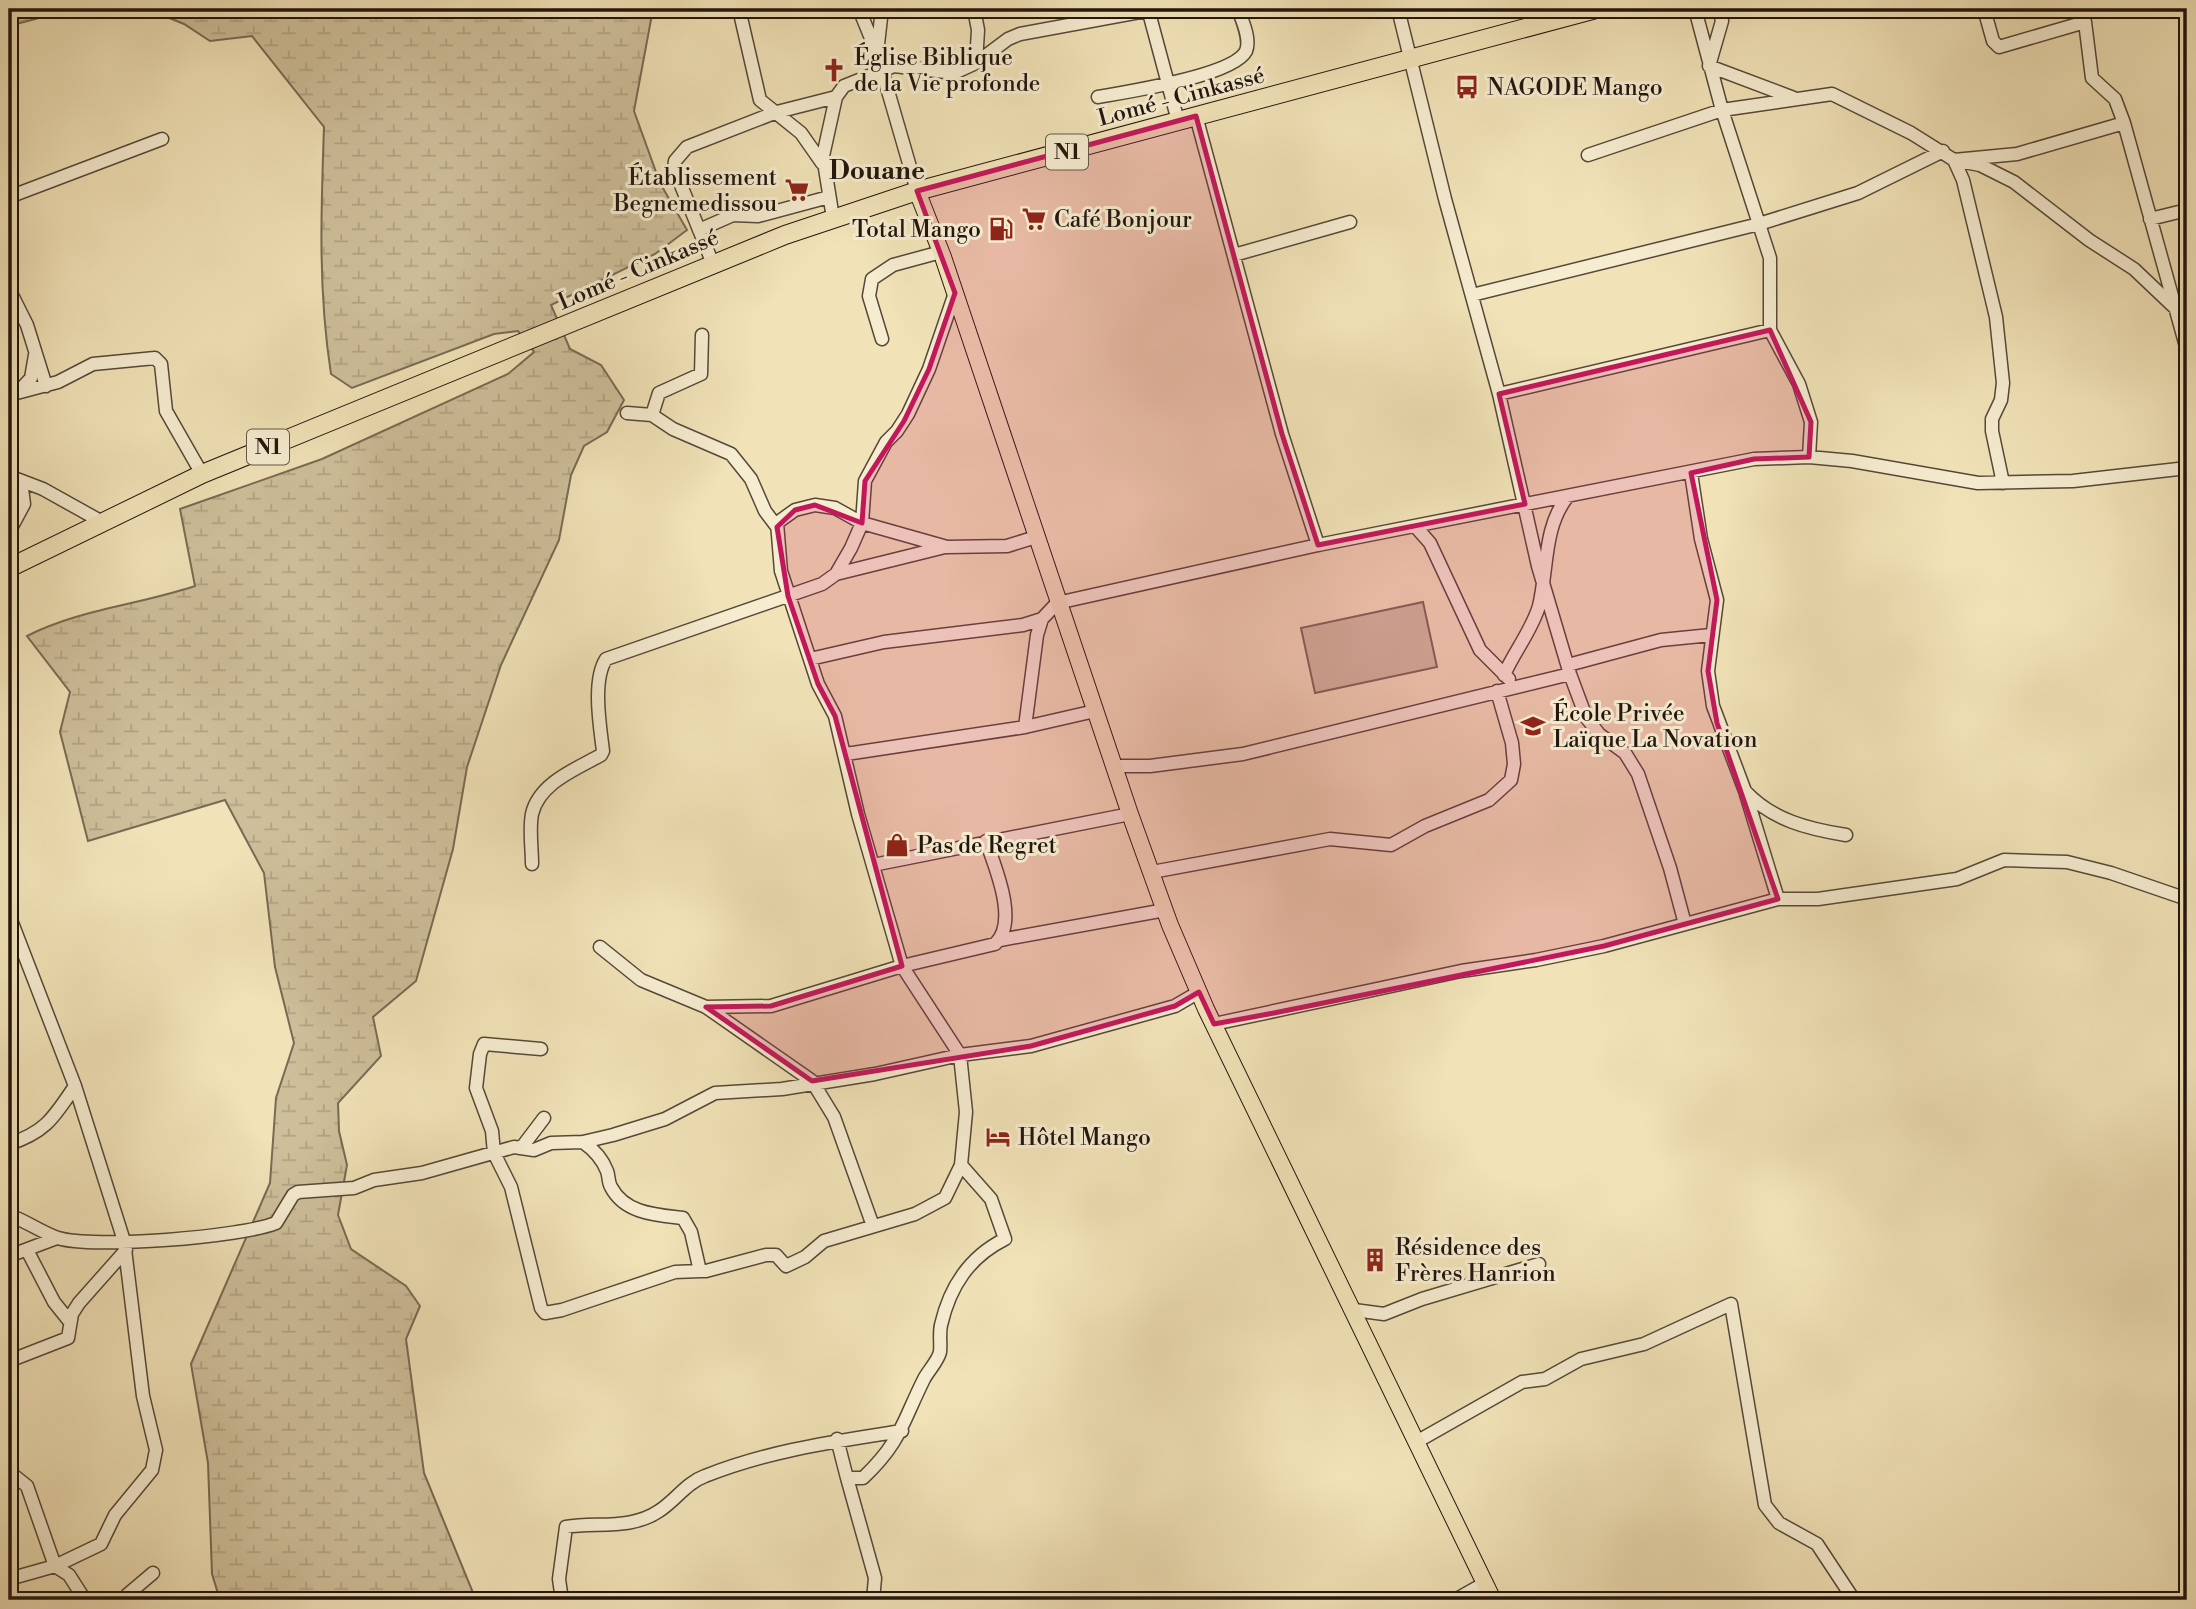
<svg xmlns="http://www.w3.org/2000/svg" width="2196" height="1609" font-family="'Libre Bodoni',serif">
	<style>
		.wetland { fill: url(#wetland-marsh); stroke: #786a54; stroke-width: 2 }
		.pitch { fill: #cebf9a; stroke: #786a54; stroke-width: 2 }
		.lines { fill: none; stroke-linecap: round; stroke-linejoin: round }
		.minor-casing { stroke: #554838; stroke-width: 15 }
		.major-casing { stroke: #21150e; stroke-width: 18 }
		.highway-casing { stroke: #21150e; stroke-width: 20 }
		.minor { stroke: #f6ecd0; stroke-width: 12 }
		.major { stroke: #f1e2b7; stroke-width: 16 }
		.highway { stroke: #f1e2b7; stroke-width: 18 }
		.marked { fill: #c2185b; fill-opacity: 0.2; stroke: #c2185b; stroke-width: 5; stroke-linejoin: round }
		.labels { text-anchor: middle; stroke-width: 6; stroke-linejoin: round; paint-order: stroke }
		.shield { fill: #f6ecd0; stroke: #615648; stroke-width: 2 }
		.shield-label { font-size: 21px; font-weight: bold; fill: #21150e }
		.poi-label { font-size: 23px; fill: #21150e; stroke: #f6ecd0; text-anchor: start }
		.street-label { font-size: 23px; fill: #21150e; stroke: #f6ecd0 }
		.quarter-label { font-size: 26px; font-weight: bold; fill: #21150e; stroke: #f6ecd0 }
	</style>
	<defs>
		<pattern id="wetland-marsh" width="20" height="14" patternUnits="userSpaceOnUse" patternTransform="scale(1.75)"><rect width="20" height="14" fill="#cebf9a"/><path d="M1 5h8M5 5V1M11 12h8M15 12V8" fill="none" stroke="#b1a384"/></pattern>
	</defs>
	<rect width="100%" height="100%" fill="#f1e2b7"/>
	<filter id="stains"><feTurbulence type="fractalNoise" baseFrequency=".00286" numOctaves="4"/><feColorMatrix values="0 0 0 0 .2 0 0 0 0 .09 0 0 0 0 .02 0 0 0 .5 -.17"/></filter>
	<radialGradient id="worn" r=".72"><stop offset=".6" stop-color="#630" stop-opacity="0"/><stop offset="1" stop-color="#630" stop-opacity=".3"/></radialGradient>
	<path class="wetland" d="M9 9H73L9 26Z
		M147 9H653L634 111 660 183 687 230 655 254 551 305 570 349 601 365 624 400 607 432 584 446 571 475 559 540 501 665 467 767 453 849 416 981 373 1017 381 1056 338 1103 339 1131 347 1165 338 1215 351 1249 406 1286 420 1306 406 1339 424 1473 476 1600H220L212 1574 208 1463 191 1364 270 1183 276 1098 294 1043 275 967 264 873 225 800 88 841 60 732 70 692 27 636C81 609 138 605 195 586L180 509 322 459 508 374 534 352 518 331 494 334 352 388 331 374C318 291 321 211 324 127L252 36 210 41 184 24Z"/>
	<path class="pitch" d="M1423 602 1437 667 1315 693 1301 628Z"/>
	<g class="lines">
		<g class="minor-casing">
			<path id="minor" d="M739 9 760 100 801 133 822 163
				M859 9 877 53 917 191
				M974 9 978 30 976 63
				M1148 9 1178 121
				M1398 9 1445 199 1499 394 1538 566 1570 674 1586 717 1599 734 1625 753 1638 774 1670 868 1685 924
				M1695 9 1722 110 1770 258V330L1799 384 1811 422 1809 457
				M1719 9 1722 21 1709 66 1794 98
				M1984 9 1993 41 1999 47 2085 22
				M2072 9 2085 22 2092 78 2115 99 2124 123 2187 350
				M877 53 882 9
				M1098 97C1126 92 1233 76 1246 51 1251 39 1242 20 1238 9
				M1196 116 1282 434 1318 545
				M1588 155 1722 110 1832 94 1911 133 1954 160 1980 165 2014 182 2089 240 2134 269 2173 306
				M9 197 162 139
				M833 218 823 156 836 97 844 86 894 66 954 73 976 63 1008 39 1020 34 1156 9
				M2150 219 2187 210
				M699 230 733 215 758 216 829 197
				M1234 255 1350 222
				M713 264 674 168 675 161 687 147 777 112 836 97
				M9 289 27 325 46 386
				M1472 295 1759 224 1858 193 1943 151
				M882 339 869 296 872 279 893 265 941 252
				M19 391 31 378 35 355
				M1499 394 1770 330
				M9 395 58 382 93 364 155 358 161 364 166 411 202 474
				M627 413 652 415 673 429 731 454 751 479 765 511 777 527
				M652 415 659 393 701 374 702 335
				M1691 473 1701 539 1717 600 1708 671 1713 706 1745 791 1778 899
				M9 476 43 489 104 523
				M2003 483 1992 431V419L2001 400 2003 383 1996 317 1963 180 1954 160 2017 154 2124 123
				M1415 526 1430 543 1480 650 1509 679
				M9 532 24 504 21 481
				M836 574 945 547
				M810 659 884 642 1023 625 1042 619
				M1568 665 1661 640 1711 635
				M1504 675C1514 652 1532 630 1539 606 1548 569 1543 527 1568 496
				M1025 727 1037 635 1042 619 1057 603 1318 545 1754 459 1809 457 1852 461 1978 483 2073 481 2187 468
				M846 754 1025 727 1095 711
				M1115 766H1150L1243 754 1570 674
				M1745 791C1772 820 1808 829 1846 835
				M532 864C532 848 529 829 532 814 539 783 576 769 601 755L603 751C600 726 592 681 606 659L822 584 836 574 851 548 862 523 865 481 886 442 897 431 908 414 929 369 955 293
				M873 865 1130 814
				M1152 872 1330 839 1391 845 1425 826 1489 800 1511 780 1514 764 1512 743 1497 691
				M9 915 75 1086 124 1241 143 1396 156 1450 152 1470 115 1515 101 1544 55 1566 9 1579
				M1000 940 1165 910
				M600 947 641 980 706 1007 771 1006 902 966 995 944C1019 922 995 867 986 841
				M706 1007 812 1081 834 1117 873 1226
				M1214 1024 1461 971 1536 960 1604 946 1778 899H1818L1957 879 2004 860 2067 862 2111 873 2187 899
				M541 1049 484 1044 480 1054 476 1088 492 1131 494 1153 511 1187 541 1308 545 1313 562 1310 675 1272 700 1271
				M583 1142C593 1149 602 1158 607 1171 609 1176 608 1182 611 1187 625 1214 657 1215 683 1218L691 1232 700 1271H706L766 1255H776L786 1266 805 1257 824 1241 915 1214 945 1198 961 1165 966 1112 960 1055 902 966 858 814 835 716 818 684 781 571 777 523 795 510 815 505 835 508 862 523 947 547 1007 546 1036 537
				M9 1144C46 1132 54 1117 75 1086
				M522 1147 544 1118
				M9 1215C26 1221 41 1232 58 1238 93 1249 241 1237 276 1223L293 1195 298 1192 354 1188 374 1180 422 1173 514 1147 534 1150 551 1143 583 1142 613 1135 665 1119 715 1093 782 1089 875 1074 960 1055 1031 1046 1175 1006 1199 992
				M27 1250 54 1302 70 1322
				M9 1256 57 1238
				M1354 1310 1384 1314 1422 1299 1539 1264
				M9 1361 68 1338 72 1314 79 1303 126 1250
				M837 1439 847 1478
				M1418 1441 1522 1382 1545 1379 1581 1359 1644 1344 1731 1304 1765 1505 1779 1523 1817 1544 1854 1600
				M9 1475 12 1474 27 1486 55 1566 69 1575 85 1600
				M128 1600 127 1595 153 1573
				M562 1600 559 1579 566 1527C597 1522 631 1530 659 1511 676 1500 686 1483 705 1476 771 1450 833 1442 902 1431
				M873 1600 875 1578 847 1478H863C901 1442 902 1423 924 1379 928 1371 938 1361 940 1352 941 1343 939 1334 941 1325 950 1286 969 1257 1005 1239L991 1199 961 1165
				M1455 1600 1485 1583"/>
		</g>
		<g class="major-casing">
			<path id="major" d="M917 191 943 257 1130 814 1170 925 1206 1009 1493 1600"/>
		</g>
		<g class="highway-casing">
			<path id="highway" d="M9 568 202 474 785 235 917 191 1596 9"/>
		</g>
		<use href="#minor" class="minor"/>
		<use href="#major" class="major"/>
		<use href="#highway" class="highway"/>
	</g>
	<path class="marked" d="M1196 116 1282 434 1318 545 1525 504 1499 394 1770 330 1811 422 1809 457 1754 459 1691 473 1717 600 1708 671 1717 723 1778 899 1604 946 1274 1013 1214 1024 1199 992 1175 1006 1031 1046 812 1081 706 1007 771 1006 902 966 835 716 818 684 788 596 777 527 795 510 815 505 862 523 865 481 904 421 929 369 955 293 917 191Z"/>
	<defs>
		<g id="church-bare" transform="scale(1.89)"><path d="M-1.2-6h2.4v3.5h3.3v2.4h-3.3V6h-2.4V-.1h-3.3v-2.4h3.3Z" fill="#8f2418" stroke="#f6ecd0" stroke-width="2.5" paint-order="stroke"/></g>
		<g id="bus-bare" transform="scale(1.89)"><path d="M-5-6H5V4H4V6H2V4H-2V6H-4V4H-5ZM-3.5-4V0h7V-4ZM-3.5 1.2v1.5H-2V1.2ZM2 1.2v1.5H3.5V1.2Z" fill="#8f2418" stroke="#f6ecd0" stroke-width="2.5" paint-order="stroke"/></g>
		<g id="supermarket-bare" transform="scale(1.89)"><path d="M-6-5.5h2.5l.6 2H6L4.5 2H-2.5L-4.4-4H-6ZM-1.5 3.2a1.3 1.3 0 1 0 .1 0ZM3 3.2a1.3 1.3 0 1 0 .1 0Z" fill="#8f2418" stroke="#f6ecd0" stroke-width="2.5" paint-order="stroke"/></g>
		<g id="fuel-bare" transform="scale(1.89)"><path d="M-5.5-6h7V0h2V4h1.3V-2.5L3-4.5l.8-.8L6-3V5H2.5V1h-1V6h-7ZM-4.2-4.7v3.2H.2V-4.7Z" fill="#8f2418" stroke="#f6ecd0" stroke-width="2.5" paint-order="stroke"/></g>
		<g id="school-bare" transform="scale(1.89)"><path d="M0-5L7-2L0 1L-7-2ZM-4 1L0 2.5L4 1V4Q0 6-4 4Z" fill="#8f2418" stroke="#f6ecd0" stroke-width="2.5" paint-order="stroke"/></g>
		<g id="shop-bare" transform="scale(1.89)"><path d="M-5-2.5h2.3a2.7 3.5 0 0 1 5.4 0H5L5.5 6h-11ZM-1.5-2.5h3a1.5 2.3 0 0 0-3 0Z" fill="#8f2418" stroke="#f6ecd0" stroke-width="2.5" paint-order="stroke"/></g>
		<g id="hotel-bare" transform="scale(1.89)"><path d="M-6-4.5h1.5V1H6V5H4.5V3h-9V5H-6ZM-4 0a1.8 1.8 0 1 1 3.6 0ZM.5 0V-2.5h3Q6-2.5 6 0Z" fill="#8f2418" stroke="#f6ecd0" stroke-width="2.5" paint-order="stroke"/></g>
		<g id="building-bare" transform="scale(1.89)"><path d="M-4-6H4V6H1V3H-1V6H-4ZM-2.5-4.3h1.7v1.8h-1.7ZM.8-4.3h1.7v1.8H.8ZM-2.5-1h1.7V.8h-1.7ZM.8-1h1.7V.8H.8Z" fill="#8f2418" stroke="#f6ecd0" stroke-width="2.5" paint-order="stroke"/></g>
	</defs>
	<g fill-rule="evenodd">
		<use href="#church-bare" x="834" y="70"/>
		<use href="#bus-bare" x="1467" y="87"/>
		<use href="#supermarket-bare" x="797" y="190"/>
		<use href="#supermarket-bare" x="1034" y="219"/>
		<use href="#fuel-bare" x="1001" y="229"/>
		<use href="#school-bare" x="1533" y="726"/>
		<use href="#shop-bare" x="897" y="845"/>
		<use href="#hotel-bare" x="998" y="1137"/>
		<use href="#building-bare" x="1375" y="1260"/>
	</g>
	<g class="labels">
		<g class="shield">
			<rect x="1046" y="134.5" width="42" height="35" rx="5"/>
			<rect x="247" y="429.5" width="42" height="35" rx="5"/>
		</g>
		<g class="shield-label">
			<text x="1067" y="159">N1</text>
			<text x="268" y="454">N1</text>
		</g>
		<g class="poi-label">
			<text x="854" y="65">Église Biblique<tspan x="854" dy="26">de la Vie profonde</tspan></text>
			<text x="1487" y="95">NAGODE Mango</text>
			<text x="777" y="185" text-anchor="end">Établissement<tspan x="777" dy="26">Begnemedissou</tspan></text>
			<text x="1054" y="227">Café Bonjour</text>
			<text x="981" y="237" text-anchor="end">Total Mango</text>
			<text x="1553" y="721">École Privée<tspan x="1553" dy="26">Laïque La Novation</tspan></text>
			<text x="917" y="853">Pas de Regret</text>
			<text x="1018" y="1145">Hôtel Mango</text>
			<text x="1395" y="1255">Résidence des<tspan x="1395" dy="26">Frères Hanrion</tspan></text>
		</g>
		<g class="street-label">
			<text transform="translate(1181 96) rotate(-15)" y="8">Lomé - Cinkassé</text>
			<text transform="translate(638 269) rotate(-23)" y="8">Lomé - Cinkassé</text>
		</g>
		<g class="quarter-label">
			<text x="877" y="179">Douane</text>
		</g>
	</g>
	<rect width="2196" height="1609" fill="none" stroke="#f1e2b7" stroke-width="35"/>
	<rect x="10" y="10" width="2175" height="1588" fill="none" stroke="#21150e" stroke-width="3.5"/>
	<rect x="18" y="18" width="2161" height="1574" fill="none" stroke="#21150e" stroke-width="2"/>
	<rect width="100%" height="100%" filter="url(#stains)"/>
	<rect width="100%" height="100%" fill="url(#worn)"/>
</svg>
